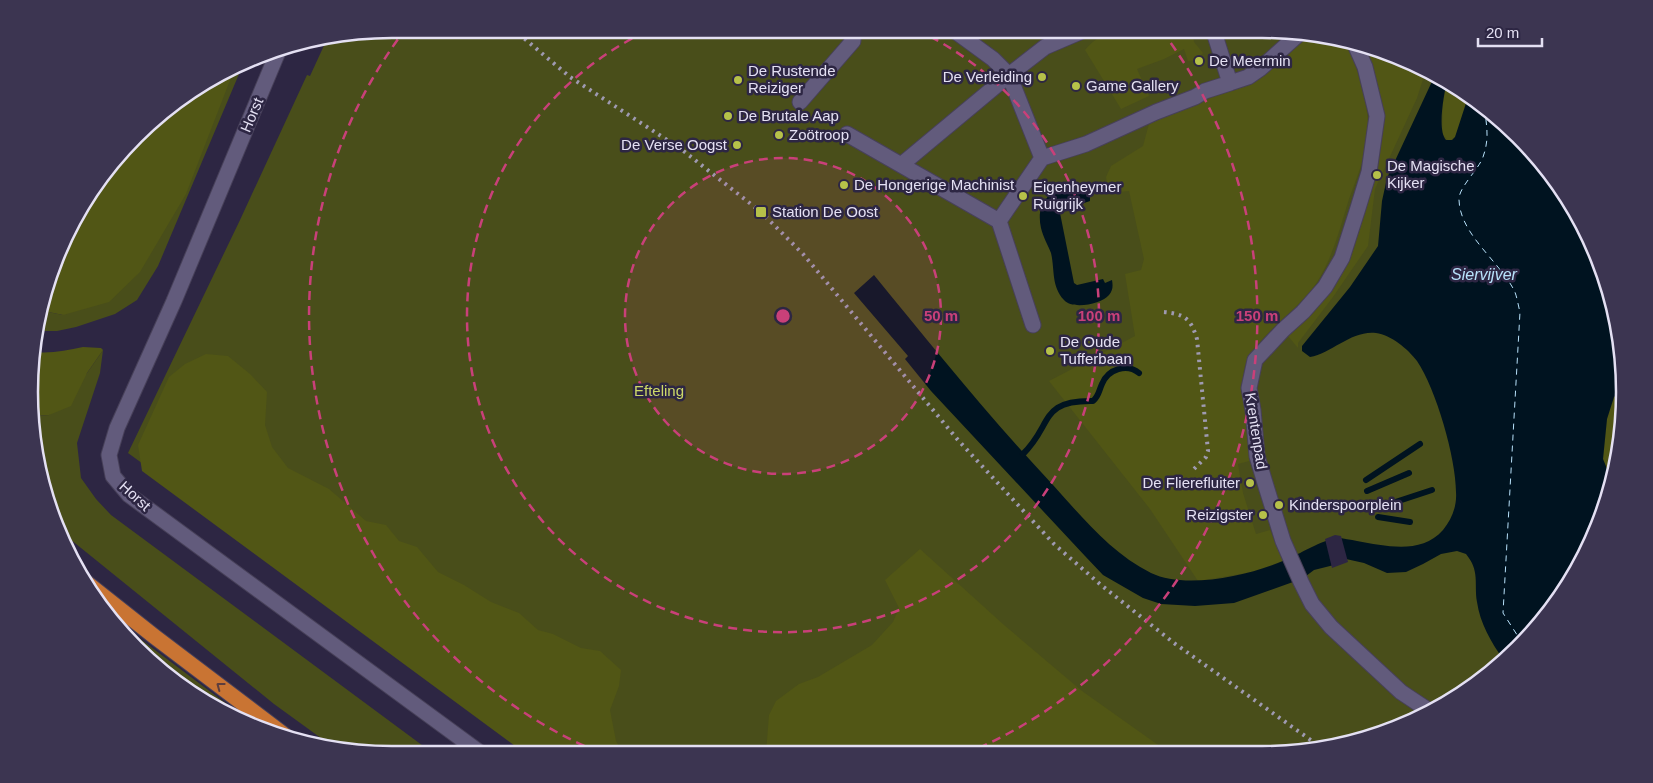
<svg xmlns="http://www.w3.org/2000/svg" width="1653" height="783" font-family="Arial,sans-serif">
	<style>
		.green { fill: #494e1a }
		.forest { fill: #515615 }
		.water { fill: #001320 }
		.pier { fill: #2d2643 }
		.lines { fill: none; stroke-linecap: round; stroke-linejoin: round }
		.stream { stroke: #001320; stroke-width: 6 }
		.ferry { stroke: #b8e2fb; stroke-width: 1; stroke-dasharray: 6 5; stroke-linecap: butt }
		.pedestrian-casing { stroke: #474059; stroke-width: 17 }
		.tertiary-casing { stroke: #474059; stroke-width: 17 }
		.trunk-casing { stroke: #474059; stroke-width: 17 }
		.pedestrian { stroke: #625b7c; stroke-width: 15 }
		.tertiary { stroke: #625b7c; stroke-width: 15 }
		.trunk { stroke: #c97433; stroke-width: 15 }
		.rail { stroke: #9f9ab1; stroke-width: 4; stroke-dasharray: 2.5 5; stroke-linecap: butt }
		.oneway { stroke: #5c3d3e }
		.ring { fill: none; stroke: #c94079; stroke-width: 2.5; stroke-dasharray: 9 6 }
		.poi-dot { fill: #b6c149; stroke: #2d2643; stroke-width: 2 }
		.labels { text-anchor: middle; stroke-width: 5; stroke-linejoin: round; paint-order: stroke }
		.poi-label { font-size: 15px; fill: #e4e0f3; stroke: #2d2643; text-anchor: start }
		.street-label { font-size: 15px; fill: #e4e0f3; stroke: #2d2643 }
		.park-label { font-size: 15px; fill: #cdd968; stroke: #2d2643 }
		.water-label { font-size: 16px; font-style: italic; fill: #b8e2fb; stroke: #2d2643 }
		.rim { fill: none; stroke: #e4e0f3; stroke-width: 2.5 }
		.centre { fill: #c94079; stroke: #2d2643; stroke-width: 2.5 }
		.ring-label { font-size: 15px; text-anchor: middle; font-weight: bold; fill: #c94079; stroke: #2d2643; stroke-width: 5; stroke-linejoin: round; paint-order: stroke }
	</style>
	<rect width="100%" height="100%" fill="#2d2643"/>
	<path class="green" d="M392 29H1262L1333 36 1401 56 1463 90 1518 135 1563 190 1597 253 1617 321 1624 392 1617 463 1597 531 1549 613 1483 679 1401 727 1309 751 542 754 128 453 240 220 307 75 310 76 327 39Z
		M235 69 239 74 158 266 137 300 115 314 76 327 57 331H35L36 320 39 310 63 315Z
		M103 350 100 373 77 443 81 478 96 499 111 515 434 754H391L336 749 274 704 60 531 32 439 33 416 49 415 87 373Z
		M103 611 260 729 252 727 152 664Z"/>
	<path class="forest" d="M1122 29H1172L1193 31 1194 42 1203 53 1197 60 1188 61 1184 49 1164 59 1137 69 1149 96 1121 109 1085 50C1096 37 1106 33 1122 29Z
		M1310 33 1333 36 1344 39C1355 57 1370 109 1368 130 1367 154 1357 177 1349 199 1339 231 1331 266 1309 293 1292 313 1252 342 1245 366 1238 390 1249 435 1253 460L1238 464 1243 493 1256 534 1270 530 1283 561 1252 572 1198 581 1150 509 1049 381 1135 336 1125 274 1141 270 1144 259 1129 191 1109 193 1106 177 1111 166 1143 146 1150 120 1220 90 1233 91 1243 86Z
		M1362 45 1401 56 1426 70 1417 98 1375 189 1368 246 1333 297 1298 343V348L1288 336 1300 324 1367 196 1381 146 1384 118Z
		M234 70 186 194 140 272 109 302 63 315 39 310 56 253 90 190 170 104Z
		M1447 81 1469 94 1457 134 1455 137 1449 141 1442 134 1443 103Z
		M83 347 101 348 103 350 87 373 71 406 49 415 33 416 35 352C51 354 67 350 83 347Z
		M206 354 228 356 250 374 267 392 265 425 272 447 288 468 329 489 366 521 386 525 399 541 417 547 438 572 464 585 491 602 519 613 538 630 553 634 581 648 600 651 621 670 619 686 610 710 616 741 623 753 526 754 142 471 138 445 169 377 185 364Z
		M1624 387 1617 463 1612 481 1603 459 1607 419 1614 397Z
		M920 549 1004 625 1082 691 1168 752 766 753 769 715 776 701 799 684 818 677 872 645 893 622 899 608 885 580Z"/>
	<path class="water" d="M1435 75 1447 81C1444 94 1437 130 1446 140H1452L1455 137 1469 94 1518 135 1563 190 1597 253 1617 321 1624 387 1614 397 1607 419 1603 459 1612 481 1597 531 1549 613 1503 659C1491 642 1480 623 1477 602 1474 583 1480 571 1466 554L1457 551 1441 554 1423 564 1406 572 1387 573 1364 563 1346 559 1334 565 1314 570 1306 576 1293 582 1234 603 1195 606 1161 604 1143 598 1103 575 1085 556 931 391 905 359 908 356 854 293 874 275C932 346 990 418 1053 485 1082 517 1111 553 1151 573 1186 590 1251 575 1285 560 1298 555 1324 539 1337 538 1343 538 1351 540 1357 541 1386 546 1421 555 1443 530 1452 519 1457 506 1456 492 1456 458 1436 389 1417 361 1408 349 1391 335 1376 333 1352 330 1332 353 1310 357L1302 351V346L1350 287 1378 246 1382 201 1387 178Z
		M1068 186 1080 187 1090 196V201L1078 205 1063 207 1060 213 1074 283 1077 285 1103 279 1105 283 1112 280C1113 286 1113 290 1109 295 1102 304 1072 310 1064 300 1051 286 1055 270 1051 253 1048 245 1043 237 1041 228 1036 205 1047 192 1068 186Z"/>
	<path class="pier" d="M1335 535 1341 536 1348 562 1332 568 1325 539Z"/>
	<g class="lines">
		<path class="stream" d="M1023 454C1053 425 1039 400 1093 401 1099 396 1099 390 1102 384 1108 369 1127 363 1139 373
			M1366 480 1420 444
			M1367 491 1409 473
			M1371 510 1432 490
			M1378 517 1410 522"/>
		<path class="ferry" d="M1485 108C1486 127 1490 137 1483 157 1479 169 1458 188 1459 200 1460 234 1498 260 1514 290 1517 296 1518 305 1520 312L1503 613 1521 641"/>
		<g class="pedestrian-casing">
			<path id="pedestrian" d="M952 29 993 59 1009 75 1045 47 1087 29
				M1213 29 1230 83 1248 77 1261 68 1300 33
				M1354 42 1365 67 1377 116 1369 172 1358 208 1342 258 1325 287 1303 312 1283 330 1255 360 1249 388 1253 410 1257 456 1265 483 1283 541 1301 582 1312 604 1331 627 1401 692 1428 710
				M800 102 853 41V29
				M847 134 999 221
				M901 165 1009 75 1042 158 1086 144 1156 112 1195 97 1205 91 1230 83
				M1033 325 999 221 1042 158"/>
		</g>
		<g class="tertiary-casing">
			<path id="tertiary" d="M280 47 174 301 117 428 109 455 113 476 129 495 482 754"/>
		</g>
		<g class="trunk-casing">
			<path id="trunk" d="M83 580 155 637 287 737"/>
		</g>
		<use href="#pedestrian" class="pedestrian"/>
		<use href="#tertiary" class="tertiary"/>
		<use href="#trunk" class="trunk"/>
		<path class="rail" d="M513 29 570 77 681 149 761 212 803 254 958 440 1054 544 1101 585 1174 643 1322 748
			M1164 312C1185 314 1191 319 1197 339L1208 451 1206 457 1192 471"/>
	</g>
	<defs><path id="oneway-chevron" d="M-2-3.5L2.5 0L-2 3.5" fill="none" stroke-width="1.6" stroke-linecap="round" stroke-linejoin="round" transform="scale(1.25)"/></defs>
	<use class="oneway" href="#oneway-chevron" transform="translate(220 686) rotate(-143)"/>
	<circle cx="783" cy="316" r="158" fill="#c94079" fill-opacity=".12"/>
	<g class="ring">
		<circle cx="783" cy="316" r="158"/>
		<path d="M917 30A316 316 0 1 1 649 30"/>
		<path d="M598 752A474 474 0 0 1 404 31M1162 31A474 474 0 0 1 972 751"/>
	</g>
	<g class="poi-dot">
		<circle cx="1199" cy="61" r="5"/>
		<circle cx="1042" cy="77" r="5"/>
		<circle cx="738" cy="80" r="5"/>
		<circle cx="1076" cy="86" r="5"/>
		<circle cx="728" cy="116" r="5"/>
		<circle cx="779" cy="135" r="5"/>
		<circle cx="737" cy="145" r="5"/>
		<circle cx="1377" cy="175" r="5"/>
		<circle cx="844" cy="185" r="5"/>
		<circle cx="1023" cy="196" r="5"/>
		<rect x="755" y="206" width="12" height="12" rx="2.5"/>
		<circle cx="1050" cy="351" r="5"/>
		<circle cx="1250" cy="483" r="5"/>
		<circle cx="1279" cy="505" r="5"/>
		<circle cx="1263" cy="515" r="5"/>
	</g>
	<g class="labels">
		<g class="poi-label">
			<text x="1209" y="66">De Meermin</text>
			<text x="748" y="76">De Rustende<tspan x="748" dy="17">Reiziger</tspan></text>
			<text x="1032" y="82" text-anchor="end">De Verleiding</text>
			<text x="1086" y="91">Game Gallery</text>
			<text x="738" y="121">De Brutale Aap</text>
			<text x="789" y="140">Zoötroop</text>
			<text x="727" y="150" text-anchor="end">De Verse Oogst</text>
			<text x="1387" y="171">De Magische<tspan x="1387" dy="17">Kijker</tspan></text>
			<text x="854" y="190">De Hongerige Machinist</text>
			<text x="1033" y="192">Eigenheymer<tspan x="1033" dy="17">Ruigrijk</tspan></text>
			<text x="772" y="217">Station De Oost</text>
			<text x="1060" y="347">De Oude<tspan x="1060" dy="17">Tufferbaan</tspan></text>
			<text x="1240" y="488" text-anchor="end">De Flierefluiter</text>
			<text x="1289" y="510">Kinderspoorplein</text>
			<text x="1253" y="520" text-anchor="end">Reizigster</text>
		</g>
		<g class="street-label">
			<text transform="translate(252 115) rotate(-67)" y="5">Horst</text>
			<text transform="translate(1256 431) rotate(81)" y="5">Krentenpad</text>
			<text transform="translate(135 496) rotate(42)" y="5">Horst</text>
		</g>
		<g class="park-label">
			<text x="659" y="396">Efteling</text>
		</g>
		<g class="water-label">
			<text x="1484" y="280">Siervijver</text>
		</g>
	</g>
	<path d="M0 0H1653V783H0ZM392 38H1262A354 354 0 0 1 1616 392V392A354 354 0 0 1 1262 746H392A354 354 0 0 1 38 392V392A354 354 0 0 1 392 38Z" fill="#3c3551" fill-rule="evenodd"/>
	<path class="rim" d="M392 38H1262A354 354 0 0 1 1616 392V392A354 354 0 0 1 1262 746H392A354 354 0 0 1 38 392V392A354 354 0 0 1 392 38Z"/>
	<circle cx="783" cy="316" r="8" class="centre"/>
	<g class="ring-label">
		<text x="941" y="321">50 m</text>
		<text x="1099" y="321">100 m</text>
		<text x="1257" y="321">150 m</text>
	</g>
	<path d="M1478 38v8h64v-8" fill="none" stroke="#e4e0f3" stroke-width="2.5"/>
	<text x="1486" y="38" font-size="15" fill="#e4e0f3" stroke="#2d2643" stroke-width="4" paint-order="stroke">20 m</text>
</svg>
